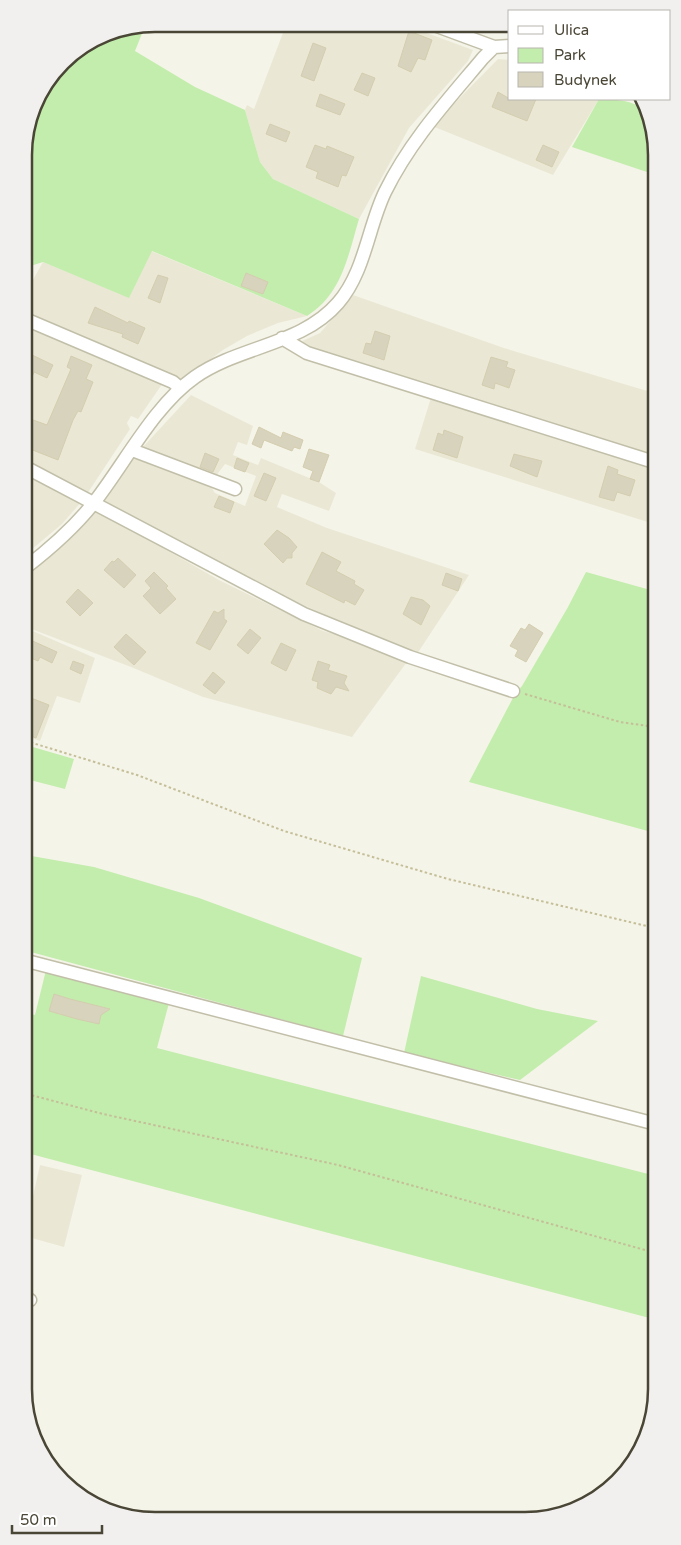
<svg xmlns="http://www.w3.org/2000/svg" width="681" height="1545" font-family="'Varela Round',sans-serif">
	<style>
		.residential { fill: #eae8d5 }
		.green { fill: #c3edad }
		.building { fill: #d8d3bc; stroke: #d4cdaf }
		.lines { fill: none; stroke-linecap: round; stroke-linejoin: round }
		.minor-casing { stroke: #c2bfa9; stroke-width: 15 }
		.path { stroke: #c5bf99; stroke-width: 2; stroke-dasharray: 2.5 2.5; stroke-linecap: butt }
		.minor { stroke: #fff; stroke-width: 12 }
		.rim { fill: none; stroke: #4a4636; stroke-width: 2.5 }
	</style>
	<rect width="100%" height="100%" fill="#f5f4e8"/>
	<path class="residential" d="M286 25H405L473 50 468 61 409 128 359 219 273 179 260 162 245 110 247 105 254 109Z
		M498 59 510 60V99H599L553 175 432 126Z
		M151 251 307 316 278 323 247 336 223 350 181 381 82 340 25 313V294L43 262 129 297Z
		M353 295 504 348 654 393V524L415 449 434 388 301 347 300 342 320 333Z
		M25 324 163 383 138 419 131 416 127 423 130 429 83 500 62 524 25 555Z
		M191 395 253 426 247 445 238 442 233 455 258 465 261 458 319 482 336 493 329 511 282 494 277 507 327 528 469 575 417 654 362 632 230 571 100 500 133 454 211 487 215 493 245 506 256 476 225 464 215 477 142 448Z
		M95 509 219 580 323 631 412 655 352 737 203 697 131 667 26 627 25 575 67 540Z
		M26 628 95 658 80 703 57 696 40 741 26 736Z
		M40 1165 82 1175 64 1247 28 1237V1218Z"/>
	<path class="green" d="M145 26 135 51 195 87 245 110 260 162 273 179 359 219C348 256 342 294 307 316L152 251 129 298 43 262 24 268V147L37 98 68 57 105 34Z
		M599 99C661 99 653 124 653 174L572 147Z
		M586 572 654 591 655 833 469 782 515 694 522 686 568 607Z
		M26 745 74 759 65 789 26 779Z
		M26 855 94 867 199 898 362 958 343 1036 27 951Z
		M46 970 169 1003 157 1048 656 1176 657 1320 27 1153V1013L35 1015Z
		M421 976 537 1009 598 1021 520 1080 404 1053Z"/>
	<path class="building" d="M409 31 432 40 425 60 418 58 411 72 398 66Z
		M313 43 326 48 314 81 301 76Z
		M362 73 375 78 368 96 354 90Z
		M498 92 510 99H536L527 121 492 107Z
		M320 94 345 104 340 115 316 106Z
		M270 124 290 132 286 142 266 134Z
		M315 145 326 149 327 146 354 157 346 176 342 175 338 187 316 178 318 172 306 167Z
		M543 145 559 152 552 167 536 160Z
		M246 273 268 282 263 294 241 286Z
		M158 275 168 278 160 303 148 298Z
		M95 307 128 323 129 321 145 328 138 344 122 337 123 334 88 323Z
		M375 331 390 336 384 360 363 353 366 343 371 344Z
		M30 354 53 365 47 378 34 372 25 395V365Z
		M71 356 92 365 86 379 93 382 81 412 78 411 73 420 58 460 30 449 32 444 26 441 28 434 25 433V417L47 425 71 369 67 367Z
		M491 357 508 362 506 367 515 370 509 388 495 383 494 389 482 385Z
		M259 427 281 438 283 432 303 440 300 449 294 447 292 451 264 440 261 448 252 444Z
		M444 430 463 437 457 458 433 450 438 433 443 435Z
		M309 449 329 455 319 482 310 479 313 471 303 467Z
		M205 453 219 459 213 472 200 467Z
		M514 454 542 461 537 477 510 466Z
		M237 458 249 463 245 472 234 468Z
		M608 466 618 470 617 474 635 480 630 496 617 492 614 501 599 497Z
		M264 473 276 478 266 501 254 496Z
		M219 496 234 502 230 513 214 507Z
		M277 530 289 538 297 547 292 553V558H287L283 563 264 544Z
		M322 552 341 562 336 571 355 581 354 584 364 590 355 605 345 600 344 603 306 584Z
		M118 558 136 575 124 588 104 570 112 561 114 562Z
		M154 572 168 586 166 588 176 599 160 614 143 596 151 588 145 581Z
		M446 573 462 579 458 591 442 585Z
		M78 589 93 603 80 616 66 602Z
		M411 597 423 600 430 606 421 625 403 614Z
		M224 609V619L227 621 210 650 196 643 214 611 218 613Z
		M529 624 543 633 526 662 515 656 518 650 510 646 521 628 525 630Z
		M250 629 261 638 248 654 237 645Z
		M126 634 146 652 134 665 114 647Z
		M26 638 57 652 52 663 40 657 38 661 26 656Z
		M281 643 296 650 286 671 271 663Z
		M73 661 84 665 81 674 70 669Z
		M318 661 330 665 328 670 347 676 344 683 349 691 336 687 331 694 317 688 318 682 312 680Z
		M213 672 225 682 215 694 203 685Z
		M26 696 49 705 36 738 26 734Z
		M54 994 70 999 110 1009 101 1015 99 1024 77 1019 49 1011Z"/>
	<g class="lines">
		<g class="minor-casing">
			<path id="minor" d="M437 26 494 47
				M25 319 173 382 180 388
				M282 338 307 353 654 462
				M132 450 235 489
				M25 467 304 614 410 657 513 691
				M25 568C51 548 76 526 96 500 126 461 155 405 195 377 239 346 302 345 338 303 365 272 368 227 385 192 410 141 447 101 483 58L494 47 510 46
				M27 961 656 1124
				M28 1299 30 1300"/>
		</g>
		<path class="path" d="M525 694 620 722 655 727
			M26 741 137 775 284 831 448 879 655 928
			M27 1094 103 1114 338 1165 656 1253"/>
		<use href="#minor" class="minor"/>
	</g>
	<path d="M0 0H681V1545H0ZM155 32H525A123 123 0 0 1 648 155V1389A123 123 0 0 1 525 1512H155A123 123 0 0 1 32 1389V155A123 123 0 0 1 155 32Z" fill="#f1f0ef" fill-rule="evenodd"/>
	<path class="rim" d="M155 32H525A123 123 0 0 1 648 155V1389A123 123 0 0 1 525 1512H155A123 123 0 0 1 32 1389V155A123 123 0 0 1 155 32Z"/>
	<rect x="508" y="10" width="162" height="90" fill="#ffffff" stroke="#b7b5af"/>
	<rect x="518" y="26" width="25" height="8" fill="#ffffff" stroke="#b7b5af"/>
	<text x="554" y="35" font-size="15" fill="#4a4636">Ulica</text>
	<rect x="518" y="48" width="25" height="15" fill="#c3edad" stroke="#b7b5af"/>
	<text x="554" y="60" font-size="15" fill="#4a4636">Park</text>
	<rect x="518" y="72" width="25" height="15" fill="#d8d3bc" stroke="#b7b5af"/>
	<text x="554" y="85" font-size="15" fill="#4a4636">Budynek</text>
	<path d="M12 1525v8h90v-8" fill="none" stroke="#4a4636" stroke-width="2.5"/>
	<text x="20" y="1525" font-size="15" fill="#4a4636" stroke="#ffffff" stroke-width="4" paint-order="stroke">50 m</text>
</svg>
